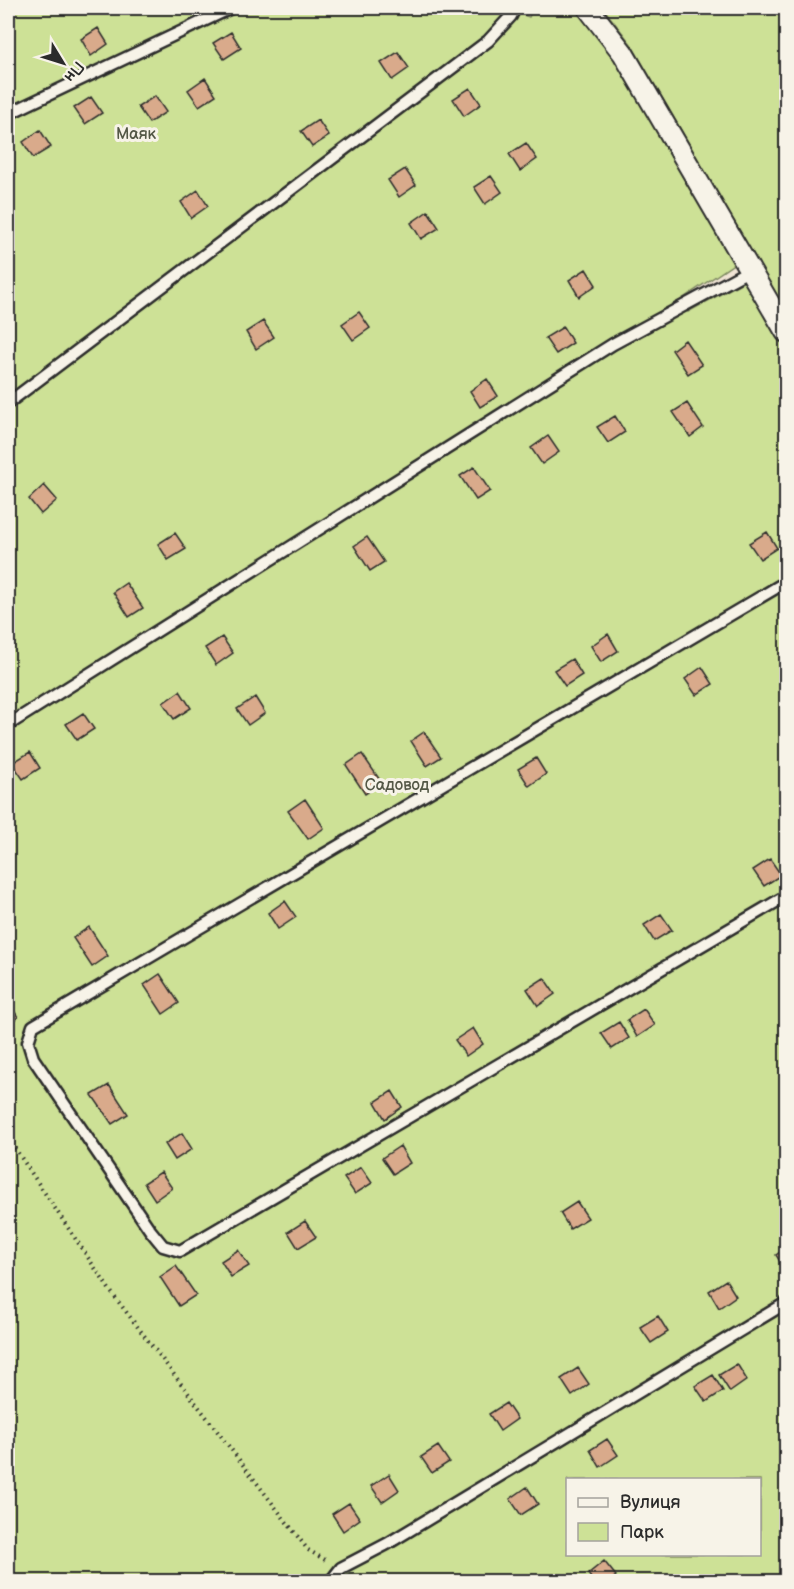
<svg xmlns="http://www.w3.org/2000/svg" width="794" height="1589" font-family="'Balsamiq Sans',sans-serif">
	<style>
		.green { fill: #cde196; stroke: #7c8660; stroke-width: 1.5; fill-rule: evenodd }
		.building { fill: #d9aa8b; stroke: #2b2b2b; stroke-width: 1.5 }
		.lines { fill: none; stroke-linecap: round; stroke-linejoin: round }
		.lane-casing { stroke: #2b2b2b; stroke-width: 15 }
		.street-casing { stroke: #2b2b2b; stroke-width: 24 }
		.path { stroke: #2b2b2b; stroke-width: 4; stroke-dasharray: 1.5 4.5; stroke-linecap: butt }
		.lane { stroke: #f7f3e8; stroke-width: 10 }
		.street { stroke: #f7f3e8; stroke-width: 20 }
		.labels { text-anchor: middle; stroke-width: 6; stroke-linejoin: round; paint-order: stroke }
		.park-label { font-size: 16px; fill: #545846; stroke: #f7f3e8 }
	</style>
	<rect width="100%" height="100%" fill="#f1e4d5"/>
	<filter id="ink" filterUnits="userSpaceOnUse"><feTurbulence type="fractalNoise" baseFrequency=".0167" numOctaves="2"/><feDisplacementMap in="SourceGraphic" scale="12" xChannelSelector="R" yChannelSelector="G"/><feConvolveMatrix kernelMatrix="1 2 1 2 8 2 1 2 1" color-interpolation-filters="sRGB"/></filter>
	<g filter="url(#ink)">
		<path class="green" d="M8 8H506L529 17 533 8H579L618 61 735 263 682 299 688 312 748 279 786 349V1581L8 1582ZM568 1480H760V1554H568Z
			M603 8H786V311L631 44Z"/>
		<path class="building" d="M98 28 108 44 91 56 81 39Z
			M231 32 241 48 224 59 213 43Z
			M398 52 409 68 392 80 381 63Z
			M205 78 216 95 199 106 188 90Z
			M470 88 481 104 464 116 453 99Z
			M155 96 166 112 149 123 138 107Z
			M91 97 102 113 85 124 74 108Z
			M318 120 329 136 312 147 301 131Z
			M40 130 51 147 33 158 23 142Z
			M526 143 537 159 520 171 509 154Z
			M405 169 416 185 399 197 388 180Z
			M491 176 502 192 485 204 474 187Z
			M198 190 208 206 191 218 181 202Z
			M428 211 439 228 421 239 411 223Z
			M586 269 596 285 579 297 569 280Z
			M359 312 370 328 353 340 342 324Z
			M263 321 274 337 256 349 246 332Z
			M563 327 573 343 556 354 545 338Z
			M685 340 702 365 688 374 672 350Z
			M487 379 498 396 480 407 470 391Z
			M687 403 703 427 690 437 673 412Z
			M615 416 625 432 608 443 597 427Z
			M548 436 559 452 542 464 531 448Z
			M474 467 490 491 476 500 460 476Z
			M44 485 57 500 41 514 29 499Z
			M767 532 777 548 760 559 749 543Z
			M175 533 186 549 168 560 158 544Z
			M367 537 384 562 370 571 354 546Z
			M126 583 143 608 129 617 113 592Z
			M608 634 618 651 601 662 591 646Z
			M222 637 233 653 216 665 205 648Z
			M572 659 582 675 565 686 554 670Z
			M702 667 713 684 696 695 685 679Z
			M180 691 191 708 174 719 163 703Z
			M255 697 265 713 248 725 237 709Z
			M83 713 94 729 77 740 66 724Z
			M424 732 441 757 427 766 411 741Z
			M30 752 40 768 23 779 12 763Z
			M362 754 382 783 365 794 346 765Z
			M536 758 546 774 529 786 518 769Z
			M305 799 324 828 308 839 288 811Z
			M770 859 781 875 764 886 753 870Z
			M285 901 296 917 278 929 268 913Z
			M661 914 672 930 654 941 644 925Z
			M89 927 108 956 92 967 73 938Z
			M160 974 179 1003 163 1014 144 985Z
			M544 978 555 994 538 1006 527 989Z
			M8 1001 18 1017 8 1024Z
			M644 1009 655 1025 637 1037 627 1020Z
			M619 1022 629 1038 612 1049 601 1033Z
			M473 1028 483 1044 466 1056 455 1040Z
			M109 1085 128 1114 112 1124 92 1095Z
			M392 1091 402 1107 385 1119 375 1102Z
			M182 1133 192 1149 175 1160 165 1144Z
			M400 1146 410 1163 393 1174 382 1158Z
			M361 1167 372 1183 355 1194 344 1178Z
			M161 1172 172 1188 155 1200 144 1183Z
			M577 1202 588 1218 570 1229 560 1213Z
			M305 1221 316 1237 298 1248 288 1232Z
			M786 1248V1271L776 1255Z
			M238 1250 249 1266 231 1277 221 1261Z
			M176 1266 196 1295 179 1306 160 1277Z
			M726 1280 736 1296 719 1308 709 1291Z
			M658 1316 668 1332 651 1343 640 1327Z
			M737 1364 747 1380 730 1392 719 1375Z
			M578 1368 589 1384 572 1396 561 1379Z
			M713 1375 723 1391 706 1402 695 1386Z
			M506 1403 517 1419 500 1431 489 1414Z
			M607 1439 618 1455 600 1467 590 1450Z
			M438 1446 449 1462 432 1473 421 1457Z
			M389 1474 399 1490 382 1502 371 1486Z
			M527 1487 538 1504 521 1515 510 1499Z
			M349 1503 360 1519 343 1531 332 1514Z
			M604 1561 616 1576 609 1582H594L588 1574Z"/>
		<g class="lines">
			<g class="lane-casing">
				<path id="lane" d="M8 114 231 8
					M8 403 488 41 511 16 515 8
					M786 582 33 1026 28 1042 33 1058 150 1230 163 1246 180 1251 786 896
					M8 725 613 344 750 270
					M330 1582 341 1568 387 1544 786 1303"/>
			</g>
			<g class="street-casing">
				<path id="street" d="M588 8 623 53 786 332"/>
			</g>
			<path class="path" d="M8 1138 111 1292 308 1550 327 1561"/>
			<use href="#lane" class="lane"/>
			<use href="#street" class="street"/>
		</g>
	</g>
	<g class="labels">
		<g class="park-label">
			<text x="136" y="139">Маяк</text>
			<text x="397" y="790">Садовод</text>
		</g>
	</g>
	<rect width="794" height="1589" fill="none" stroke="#f7f3e8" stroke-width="30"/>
	<rect x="15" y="15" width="764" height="1559" fill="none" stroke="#2b2b2b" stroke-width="2" filter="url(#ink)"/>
	<rect x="566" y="1478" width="195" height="78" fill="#f7f3e8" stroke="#a5a39c" stroke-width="1.5"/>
	<rect x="578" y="1498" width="30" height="9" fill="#f7f3e8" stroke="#a5a39c" stroke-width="1.5"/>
	<text x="620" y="1508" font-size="18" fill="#2b2b2b">Вулиця</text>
	<rect x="578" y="1523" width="30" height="18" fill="#cde196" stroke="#a5a39c" stroke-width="1.5"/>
	<text x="620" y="1538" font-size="18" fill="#2b2b2b">Парк</text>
	<g transform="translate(63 63) rotate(128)" stroke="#f7f3e8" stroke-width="4.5" paint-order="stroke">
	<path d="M0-4.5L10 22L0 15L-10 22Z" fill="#2b2b2b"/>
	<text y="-9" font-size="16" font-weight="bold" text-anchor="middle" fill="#2b2b2b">Пн</text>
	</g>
</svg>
